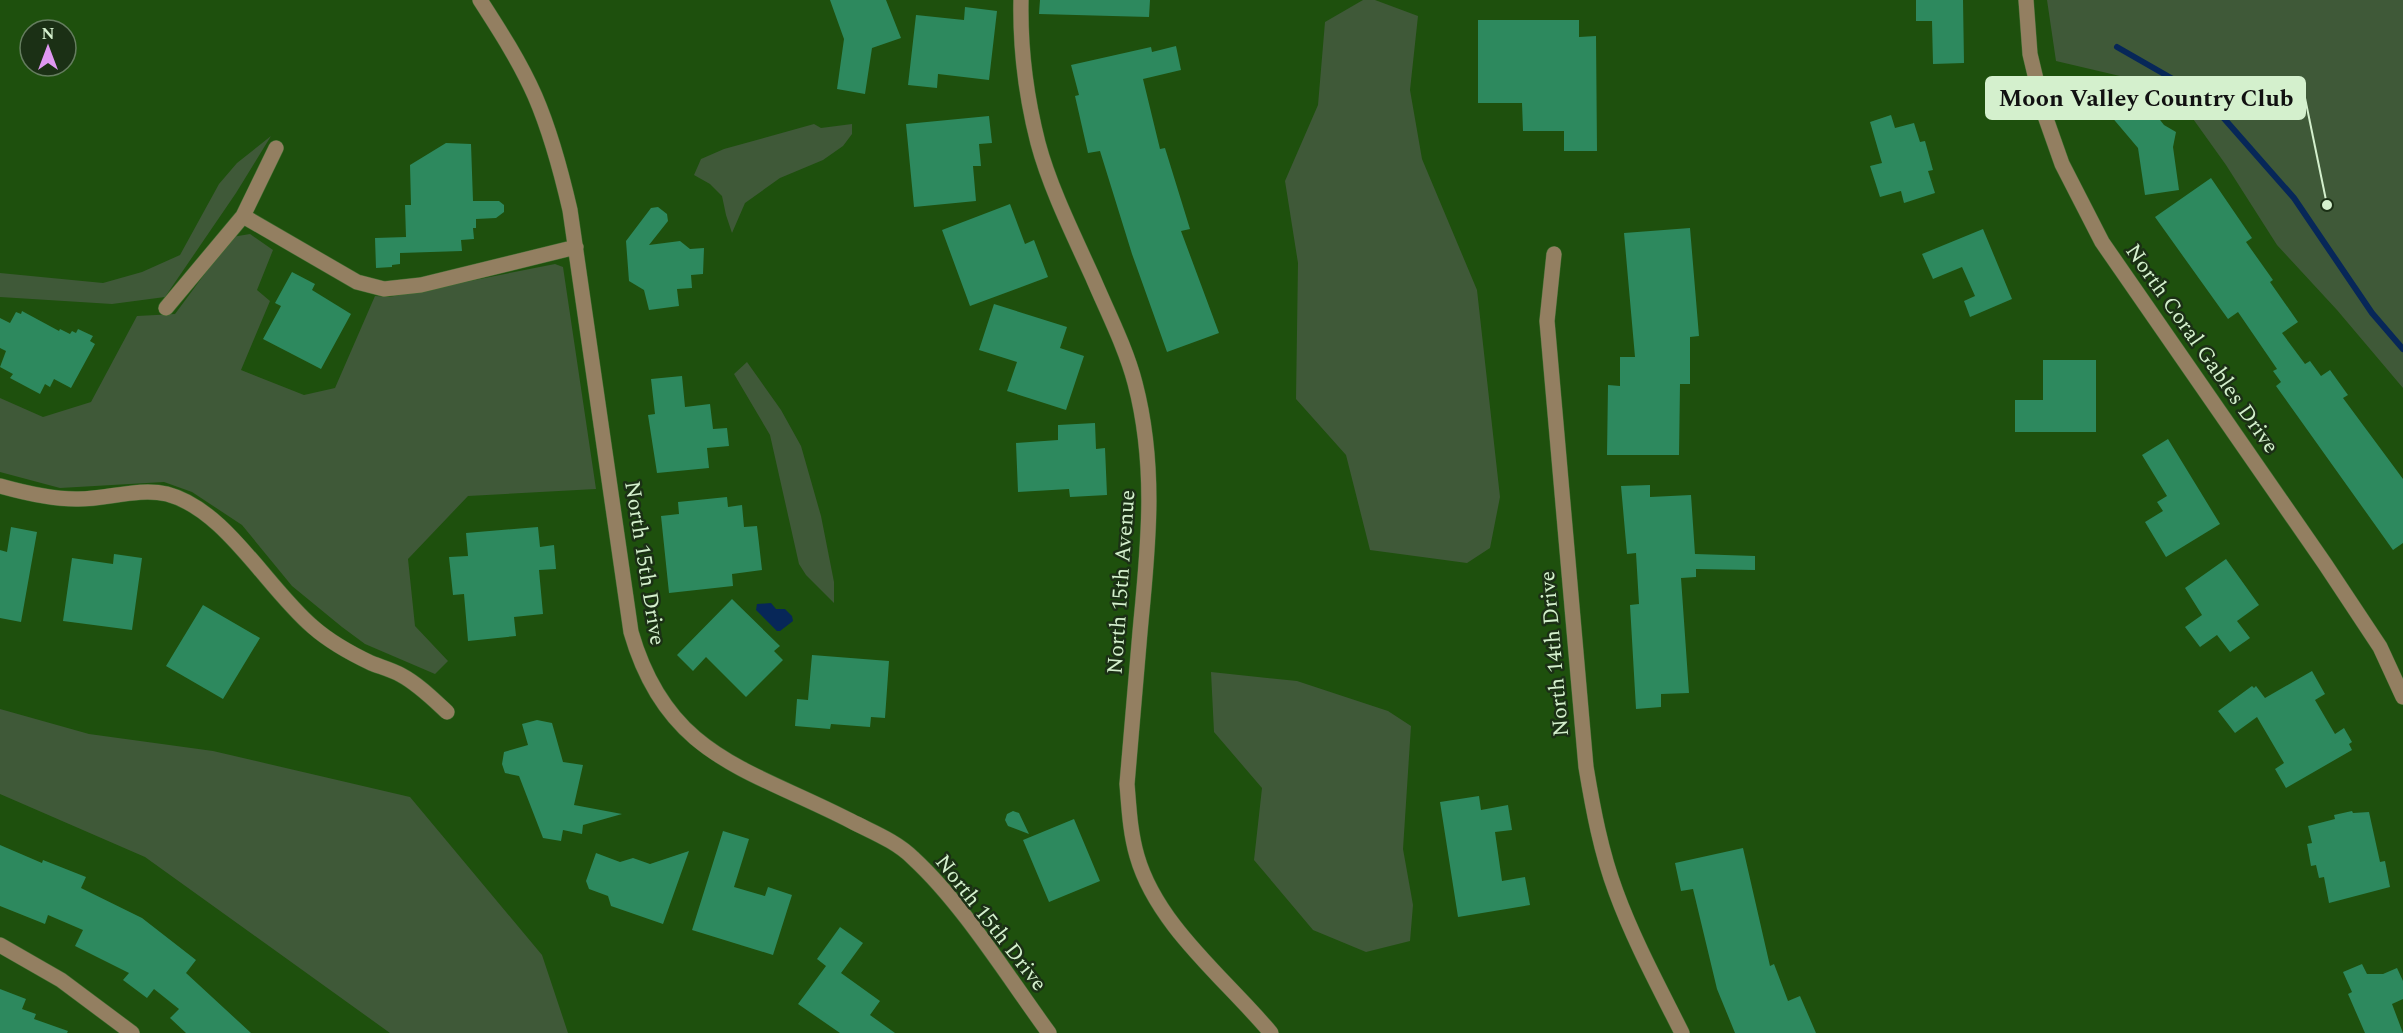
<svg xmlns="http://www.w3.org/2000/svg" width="2403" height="1033" font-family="Spectral,serif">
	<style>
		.green { fill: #3f5938 }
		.water { fill: #072758 }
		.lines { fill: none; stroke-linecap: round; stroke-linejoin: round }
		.stream { stroke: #072758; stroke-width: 6 }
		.building { fill: #2d895e }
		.minor-casing { stroke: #3f6d30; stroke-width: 16 }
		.minor { stroke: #937f61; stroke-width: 15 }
		.labels { text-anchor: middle; stroke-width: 5; stroke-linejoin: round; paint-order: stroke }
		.street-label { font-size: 22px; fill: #d4f0cd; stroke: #1b3015 }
		.leader { fill: none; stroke: #d4f0cd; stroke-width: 2 }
		.callout-dot { fill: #d4f0cd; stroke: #1b3015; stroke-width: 2 }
		.callout { fill: #d4f0cd; stroke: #d4f0cd; stroke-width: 2 }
		.callout-label { font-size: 24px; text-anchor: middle; font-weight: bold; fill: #111 }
	</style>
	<rect width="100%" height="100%" fill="#1e500d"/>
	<path class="green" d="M1363 0H1375L1418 16 1410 90 1422 159 1477 290 1500 497 1490 548 1467 563 1370 550 1346 455 1296 399 1298 263 1285 181 1318 105 1325 22Z
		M2047 0H2403V388L2337 310 2277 245 2226 165 2171 88 2056 61Z
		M814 124 821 128 852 124V134L843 146 823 160 780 178 745 203 732 233 726 215 722 196 710 184 694 175 701 159 724 149Z
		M271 136 236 193 165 297 112 304 0 297V273L103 283 142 272 180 255 219 184 237 163Z
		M250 234 273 250 257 290 270 301 241 370 304 395 335 388 375 296 389 297 555 264 563 267 596 489 468 496 408 559 415 626 448 661 435 674 365 644 342 627 292 586 242 525 192 492 164 482 60 488 0 472V398L43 417 91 402 137 316 175 314 232 237Z
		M747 362 781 410 801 446 821 516 834 582V603L806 575 799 564 770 435 734 374Z
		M1211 672 1297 681 1388 711 1411 726 1403 849 1413 905 1410 941 1366 952 1313 930 1254 860 1262 788 1214 732Z
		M0 709 89 734 213 751 410 797 542 955 568 1033H390L145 857 0 794Z"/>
	<path class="water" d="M771 603 776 609H785L792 616 793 621 780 631H777L756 610 757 604Z"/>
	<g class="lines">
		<path class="stream" d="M2117 47 2206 98 2294 198 2372 313 2403 349"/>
	</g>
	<path class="building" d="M830 0H886L901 38 872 48 865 94 837 89 844 39Z
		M1040 0H1150L1149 17 1039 14Z
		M1916 0H1963L1964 63 1933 64 1932 21H1916Z
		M965 7 997 11 989 80 938 74 937 88 908 85 916 15 964 20Z
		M1478 20H1579V37L1596 36 1597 151H1564V131H1523L1522 103H1478Z
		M1176 46 1181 70 1143 79 1160 149 1165 148 1190 229 1181 231 1219 333 1167 352 1132 254 1100 151 1088 153 1075 96 1079 95 1071 65 1151 47 1152 52Z
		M2095 83 2134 87 2164 125 2176 132 2173 147 2179 190 2145 195 2138 148 2105 109 2093 107Z
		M1891 115 1895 128 1914 123 1920 142 1925 141 1933 170 1928 171 1935 193 1904 203 1901 191 1880 197 1870 166 1882 163 1870 122Z
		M989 116 992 143 979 144 981 166H973L976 201 914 207 906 124Z
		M446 143 471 144 473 201H499L504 205V212L496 218 476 219V228H473L474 239 461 240 462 251 400 253V264L392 265V267L376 268 375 238 406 237 405 205H411L410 165Z
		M2211 178 2252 238 2246 242 2273 280 2270 282 2298 322 2282 333 2305 364 2310 361 2321 376 2330 370 2348 395 2343 398 2403 479V543L2393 550 2276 386 2281 382 2273 371 2277 369 2238 312 2228 319 2155 217Z
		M1010 204 1025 244 1034 240 1048 277 970 306 942 230Z
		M658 207 667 214 668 221 649 245 680 241 690 249 704 248 703 274 691 275 692 288 677 289 679 306 649 310 644 290 629 281 626 241 651 208Z
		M1690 228 1699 336 1690 337V384H1680L1679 455H1607L1608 385 1620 386V357H1635L1624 233Z
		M1983 229 2012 299 1970 317 1964 301 1975 296 1962 267 1933 279 1922 254Z
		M292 272 315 284 312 290 351 314 321 369 263 339 281 306 275 303Z
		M994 304 1067 327 1060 348 1084 356 1066 410 1007 391 1017 362 979 350Z
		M22 311 59 331 60 329 70 334 72 331 76 333 78 329 93 336 90 341 95 344 71 388 54 379 50 387 45 384 40 394 10 378 13 374 0 367 6 351 0 348V318L10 323 16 312 21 314Z
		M2043 360H2096V432H2015V400H2043Z
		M682 376 685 407 710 404 713 429 727 428 729 446 707 448 709 468 657 473 648 415 655 414 651 379Z
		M1095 423 1096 449 1105 448 1107 495 1070 497 1069 489 1018 492 1016 443 1058 440V425Z
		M2168 439 2220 524 2166 557 2145 522 2163 511 2157 502 2167 496 2142 455Z
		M1650 485V497L1691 495 1695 554 1755 556V570L1696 569V577L1681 578 1689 693 1661 694V707L1636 709 1630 605 1639 604 1636 553 1627 554 1621 486Z
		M727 497 728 507 742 505 744 527 757 526 762 570 732 574 733 586 669 593 661 516 679 514 678 502Z
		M11 527 37 532 21 622 0 618V550L7 552Z
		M538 527 540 547 554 545 556 569 539 570 543 614 514 617 516 636 468 641 464 594 453 595 449 557 468 556 466 533Z
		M114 554 142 558 132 630 63 621 72 558 113 564Z
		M2226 559 2259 605 2237 621 2250 638 2230 652 2217 635 2200 647 2185 627 2202 615 2185 588Z
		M732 599 780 646 774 651 783 660 746 697 706 657 693 671 677 655Z
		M203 605 260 638 223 699 166 666Z
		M812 655 889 661 885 718 871 717 870 727 831 724 830 729 795 726 797 699 808 700Z
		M2312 671 2325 694 2315 700 2335 734 2344 728 2352 742 2349 744 2352 750 2286 788 2275 769 2284 763 2257 717 2235 733 2218 711 2252 686 2254 688 2256 686 2265 698Z
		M537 720 552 723 563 762 583 765 574 805 622 814 583 825 582 834 563 830 561 841 543 838 519 776 505 773 502 764 504 752 528 745 522 724Z
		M1479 796 1481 810 1508 805 1512 830 1495 832 1502 881 1525 877 1530 905 1458 917 1440 802Z
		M1013 811 1019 813 1029 834 1008 826 1005 820 1007 814Z
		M2352 811 2353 813 2369 812 2380 862 2385 861 2390 887 2329 903 2324 877 2319 878 2316 865 2311 866 2307 844 2312 843 2308 826 2335 819 2334 815Z
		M1074 819 1100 881 1049 902 1023 840Z
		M723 831 749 839 734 887 765 896 768 887 792 895 773 955 692 930Z
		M0 845 42 863 43 860 86 877 81 888 142 918 196 960 186 973 251 1033H186L170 1018 179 1009 154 989 147 998 123 980 129 973 75 946 83 930 48 915 45 924 0 906Z
		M1743 848 1770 966 1774 964 1788 1001 1800 996 1816 1033H1735L1717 989 1693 889 1681 891 1675 863Z
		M689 851 663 924 611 906 608 896 589 889 586 881 596 853 620 862 633 858 650 864Z
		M840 927 863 943 841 973 880 1001 870 1015 895 1033H840L798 1004 826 966 817 959Z
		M2362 964 2367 974H2383L2397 968 2403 981V999L2392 1004 2403 1033H2365L2348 994 2352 992 2343 972Z
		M0 989 26 999 22 1009 36 1014 34 1019 68 1031 67 1033H0Z"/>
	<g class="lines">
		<g class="minor-casing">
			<path id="minor" d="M480 0C500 31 520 62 535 96 551 133 561 171 570 210L631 632C667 757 748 768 851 821 872 832 896 841 913 858 963 904 1008 977 1049 1033
				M1021 0C1020 49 1026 96 1038 143 1050 188 1074 236 1093 278 1107 311 1126 348 1135 383 1156 463 1149 540 1141 621 1136 675 1132 729 1127 784 1129 808 1130 832 1137 856 1157 926 1226 979 1271 1033
				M2026 0 2030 54 2044 113 2062 164 2102 242 2325 564 2380 647 2403 697
				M243 216 357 282 384 289 421 285 576 247
				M1554 254 1547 321 1586 767C1593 809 1601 852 1616 892 1634 941 1659 987 1682 1033
				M166 308 243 216 276 148
				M0 486C25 493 50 499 76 499 105 500 138 487 167 494 225 509 267 588 313 627 329 641 352 654 371 663 381 667 392 670 401 675 418 684 433 699 447 712
				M0 945 61 980 132 1033"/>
		</g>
		<use href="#minor" class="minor"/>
	</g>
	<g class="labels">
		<g class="street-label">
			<text transform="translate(2203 348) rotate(55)" y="8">North Coral Gables Drive</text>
			<text transform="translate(646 563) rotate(81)" y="8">North 15th Drive</text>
			<text transform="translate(1120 582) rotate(-86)" y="8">North 15th Avenue</text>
			<text transform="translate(1553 654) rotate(-95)" y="8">North 14th Drive</text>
			<text transform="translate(992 922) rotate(52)" y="8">North 15th Drive</text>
		</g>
	</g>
	<path class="leader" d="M2327 205L2305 98"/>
	<circle class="callout-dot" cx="2327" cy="205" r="6"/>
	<rect class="callout" x="1986" y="77" width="319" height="42" rx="6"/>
	<g class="callout-label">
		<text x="2146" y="106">Moon Valley Country Club</text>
	</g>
	<g transform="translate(48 48)"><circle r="28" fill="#1b3015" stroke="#657d5f" stroke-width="1.5"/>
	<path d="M0-4.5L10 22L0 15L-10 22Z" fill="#df98f1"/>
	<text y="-9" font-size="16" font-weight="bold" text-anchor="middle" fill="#d4f0cd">N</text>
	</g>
</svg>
